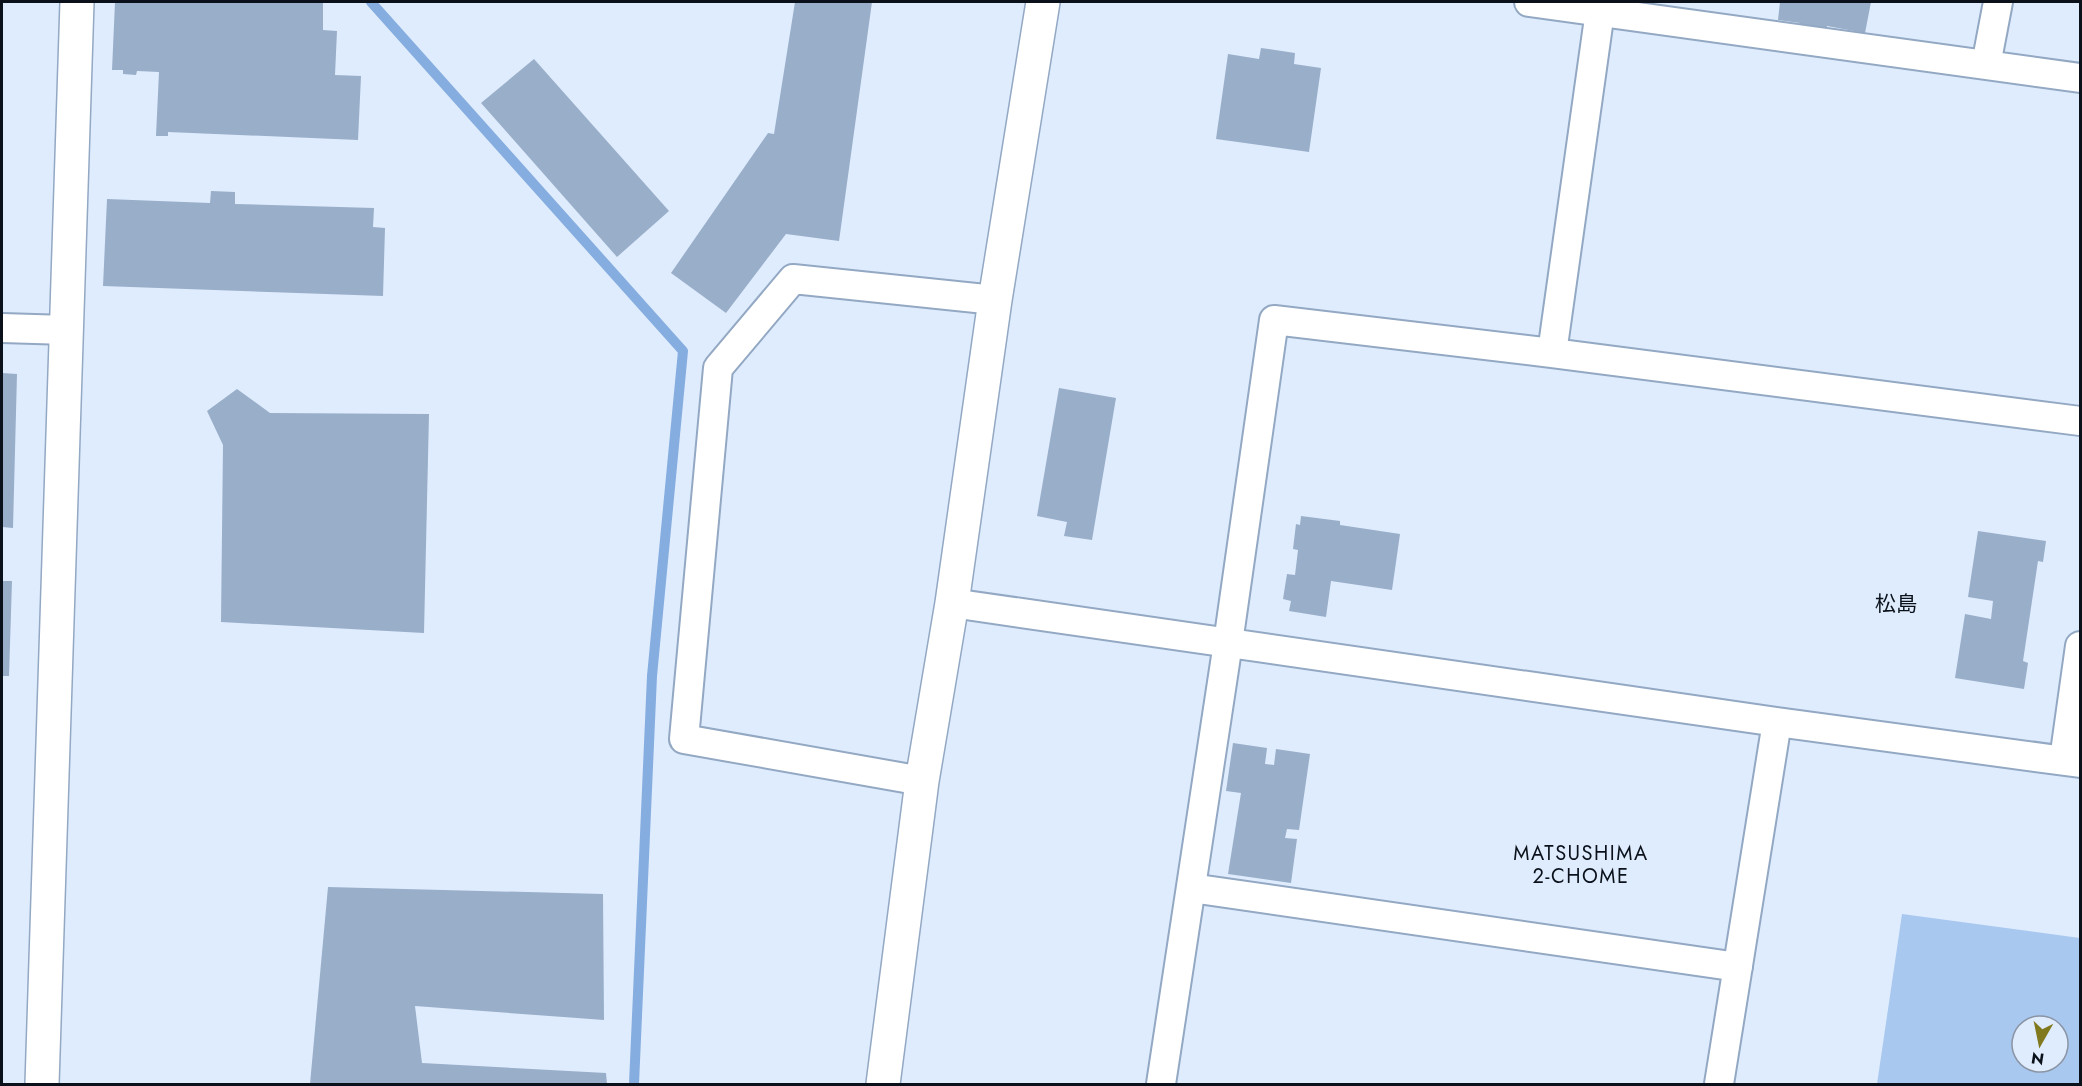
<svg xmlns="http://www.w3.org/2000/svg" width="2082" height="1086" font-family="Jost,'Noto Sans JP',sans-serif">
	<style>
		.green { fill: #a9c8f0; fill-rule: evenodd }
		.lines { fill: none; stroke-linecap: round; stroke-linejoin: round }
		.stream { stroke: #86addf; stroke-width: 10 }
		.building { fill: #99aec9 }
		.street-casing { stroke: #93a8c3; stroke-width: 32 }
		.secondary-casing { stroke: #93a8c3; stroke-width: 36 }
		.street { stroke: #fff; stroke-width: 28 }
		.secondary { stroke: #fff; stroke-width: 33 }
		.labels { text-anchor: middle; stroke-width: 5; stroke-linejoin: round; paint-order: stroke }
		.neighbourhood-label { font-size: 20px; letter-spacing: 1.5px; fill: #0a111b; stroke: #dfecfd }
		.quarter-label { font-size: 21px; fill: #0a111b; stroke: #dfecfd }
	</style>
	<rect width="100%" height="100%" fill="#dfecfd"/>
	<path class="green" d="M1902 914 2080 938V1084H1877ZM2022 1026H2058V1062H2022Z"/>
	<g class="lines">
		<path class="stream" d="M371 2 683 351 652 676 634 1084"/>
	</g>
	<path class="building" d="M115 2H277L323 3V30L337 31 335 75 361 76 358 140 168 132V136H156L159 72 137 71 136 75 123 74V70H112Z
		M795 2H872L839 241 786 234 726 313 671 273 768 133 774 134Z
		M1780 2H1871L1865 33 1827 26 1825 41 1797 37 1800 23 1778 20Z
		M1261 48 1295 53 1294 64 1321 68 1309 152 1216 139 1228 54 1259 59Z
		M534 59 669 211 617 257 481 103Z
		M211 191 235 192V204L374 208 373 227 385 228 383 296 103 286 107 199 210 203Z
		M2 373 17 374 13 528 2 527Z
		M1059 388 1116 398 1092 540 1064 536 1067 522 1037 516Z
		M237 389 270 413 429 414 424 633 221 622 223 445 207 411Z
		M1301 516 1340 521V525L1400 534 1392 590 1331 581 1326 617 1289 611 1291 601 1283 599 1287 574 1295 575 1298 550 1293 549 1296 524 1300 525Z
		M1978 531 2046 541 2043 562 2038 561 2023 661 2028 663 2024 689 1955 678 1965 614 1991 619 1993 601 1968 597Z
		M2 581H12L9 676H2Z
		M1233 743 1267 748 1265 764 1274 765 1276 749 1310 754 1299 830 1287 829 1285 838 1297 839 1291 883 1228 874 1241 793 1226 791Z
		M328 887 603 894 604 1020 415 1006 422 1063 606 1073 607 1084H310Z"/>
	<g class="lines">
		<g class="street-casing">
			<path id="street" d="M1529 2 2080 78
				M1986 65 1998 2
				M2 328 67 330
				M1552 353 1600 11
				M952 603 1777 722 2080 763
				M2064 760 2080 646
				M922 781 684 739 718 368 793 279 995 300
				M1191 888 1738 967
				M1161 1084 1228 643 1274 320 1552 353 2080 421
				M1719 1084 1777 722"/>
		</g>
		<g class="secondary-casing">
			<path id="secondary" d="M42 1084 77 2
				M883 1084 922 781 952 603 995 300 1043 2"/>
		</g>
		<use href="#street" class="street"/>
		<use href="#secondary" class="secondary"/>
	</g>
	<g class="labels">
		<g class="neighbourhood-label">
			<text x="1581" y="860">MATSUSHIMA<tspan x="1581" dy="23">2-CHOME</tspan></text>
		</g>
		<g class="quarter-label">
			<text x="1896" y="611">松島</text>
		</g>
	</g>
	<rect width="2082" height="1086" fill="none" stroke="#0a111b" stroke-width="6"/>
	<g transform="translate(2040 1044) rotate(189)"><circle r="28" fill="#dfecfd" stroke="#8a94a3" stroke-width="1.5"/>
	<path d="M0-4.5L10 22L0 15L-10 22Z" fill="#80791e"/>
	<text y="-9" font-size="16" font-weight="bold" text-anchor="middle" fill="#0a111b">N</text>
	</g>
</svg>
